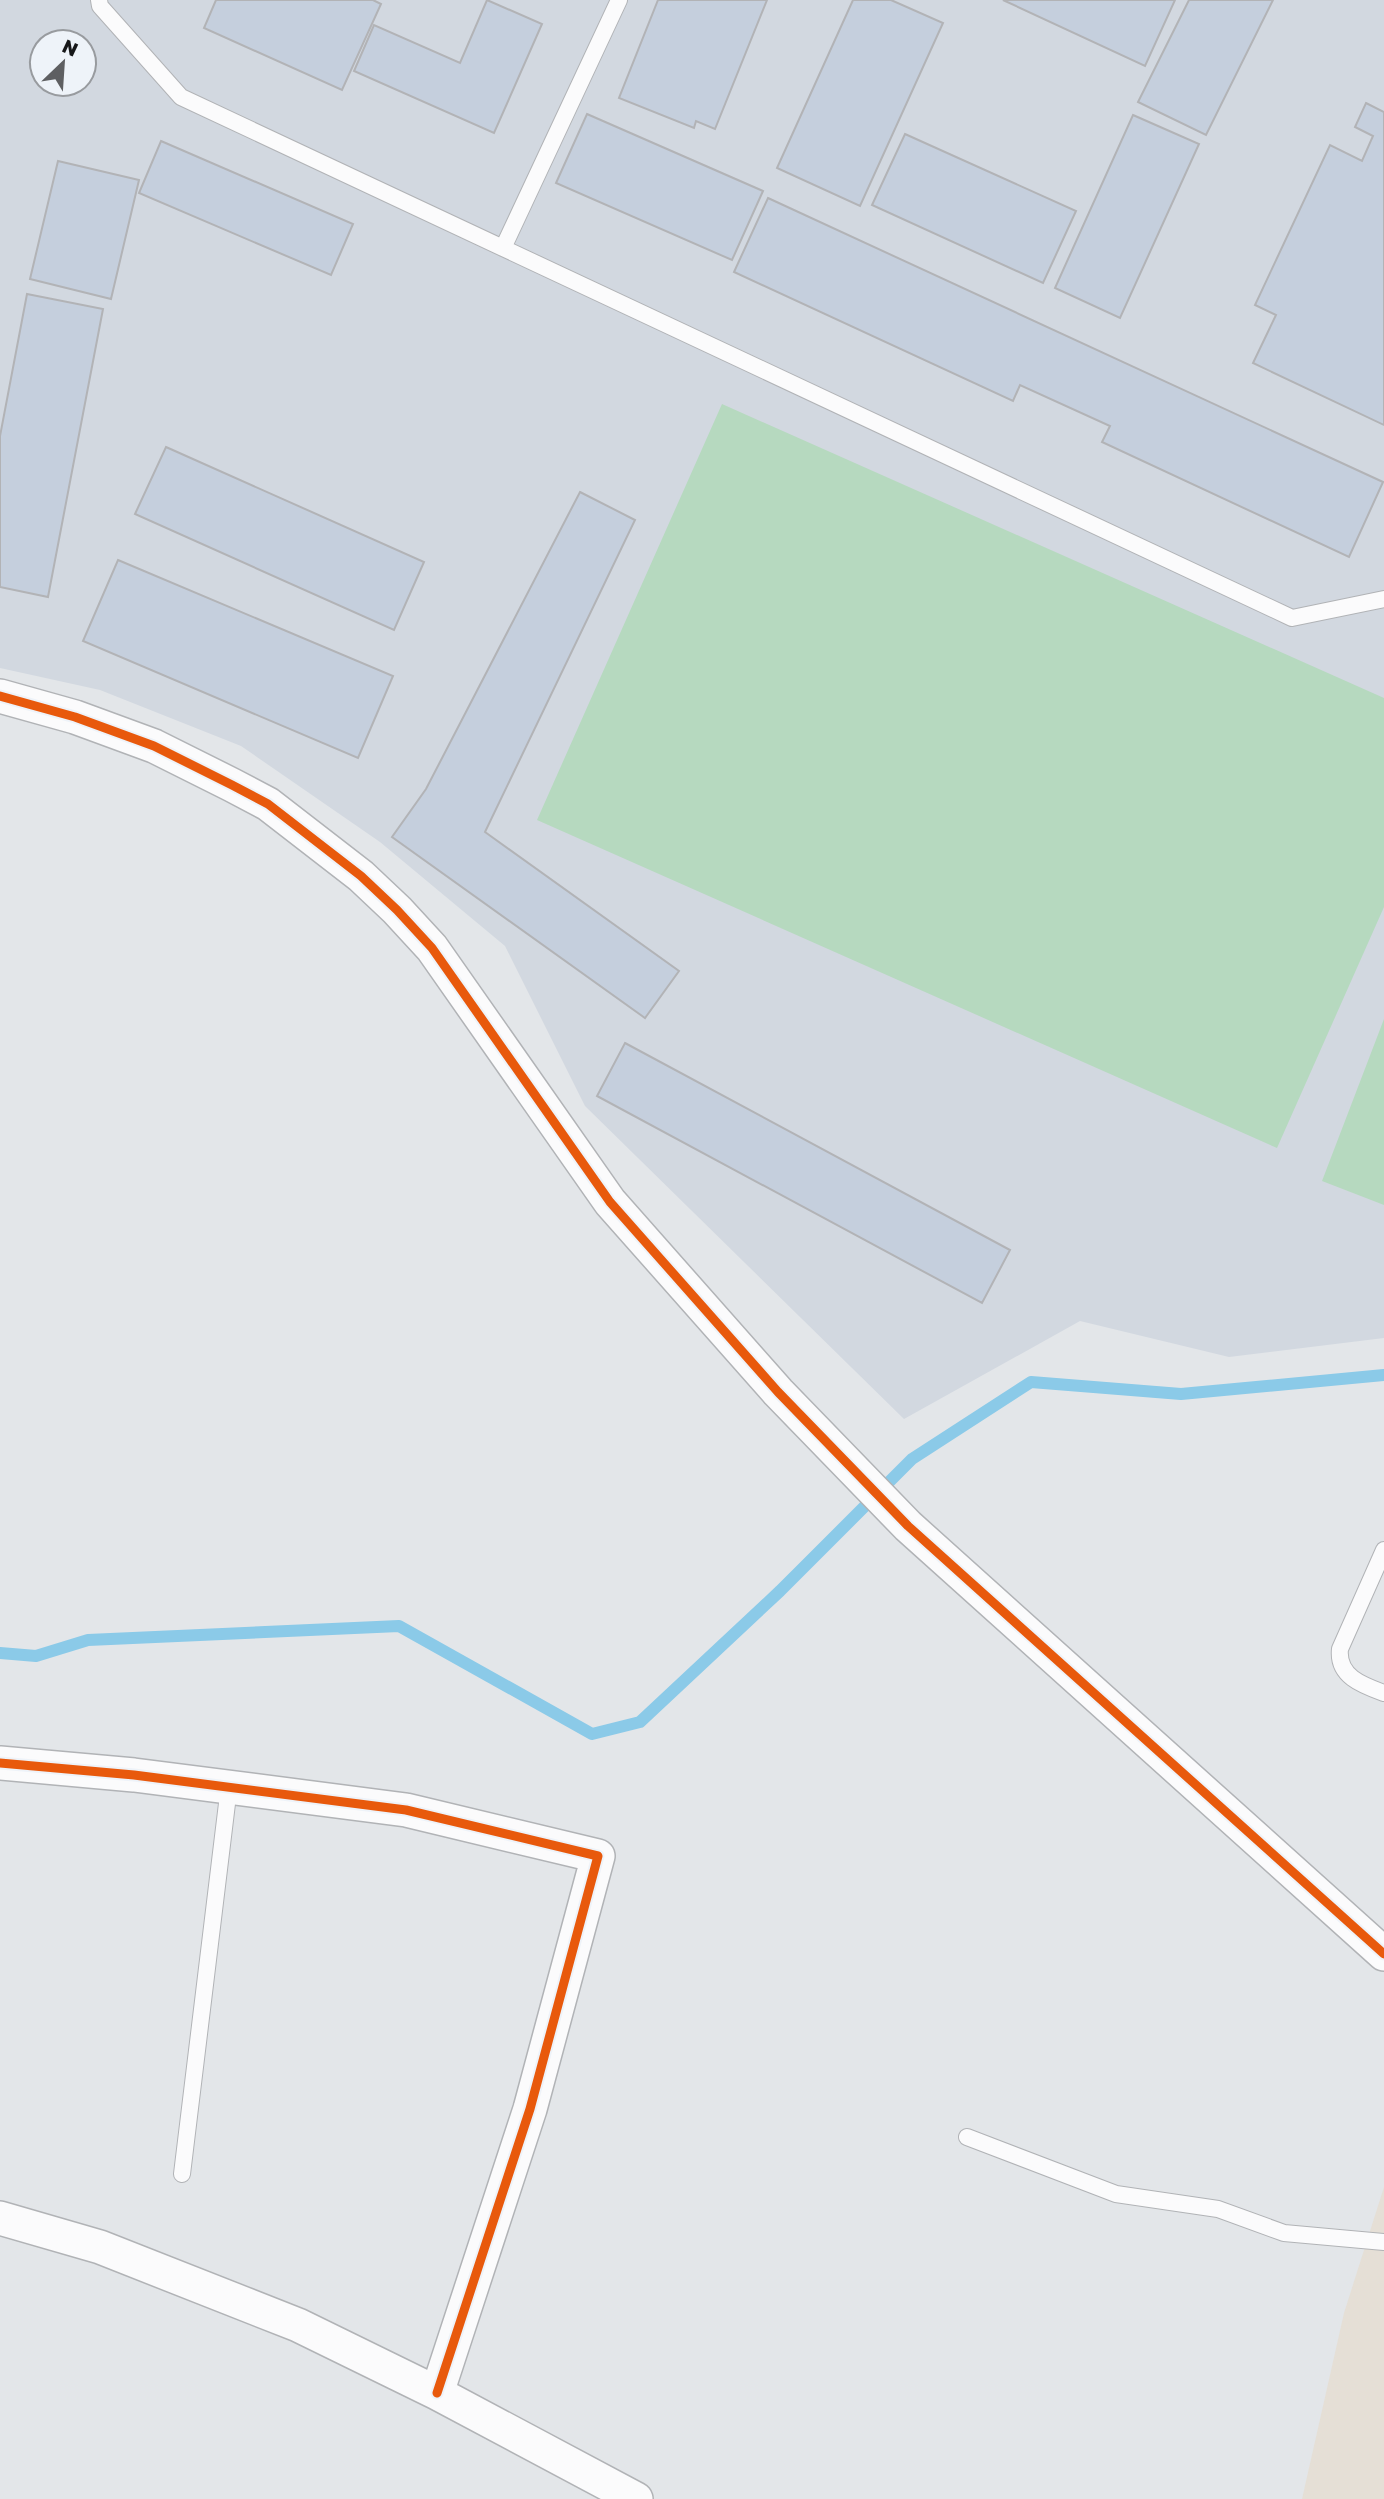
<svg xmlns="http://www.w3.org/2000/svg" width="1384" height="2499" font-family="'Golos Text',sans-serif">
	<style>
		.commercial { fill: #e5dfd6 }
		.built { fill: #d2d8e0; fill-rule: evenodd }
		.green { fill: #b6d9bf }
		.lines { fill: none; stroke-linecap: round; stroke-linejoin: round }
		.stream { stroke: #8bcae8; stroke-width: 12 }
		.building { fill: #c5cfdd; stroke: #b2b3b6; stroke-width: 2 }
		.lane-casing { stroke: #b1b3b6; stroke-width: 18 }
		.street-casing { stroke: #b1b3b6; stroke-width: 36 }
		.lane { stroke: #fbfbfc; stroke-width: 16 }
		.street { stroke: #fbfbfc; stroke-width: 33 }
		.cycleway-casing { stroke: #eef3f9; stroke-width: 13 }
		.cycleway { stroke: #e8590c; stroke-width: 9 }
	</style>
	<rect width="100%" height="100%" fill="#e3e6e9"/>
	<path class="commercial" d="M1384 2187V2499H1302L1344 2313Z"/>
	<path class="built" d="M0 0H1384V1338L1229 1357 1080 1321 904 1419 585 1106 505 946 380 842 241 746 100 690 0 668ZM42 42H84V84H42Z"/>
	<path class="green" d="M722 404 1384 698V907L1277 1148 537 820Z
		M1384 1019V1205L1322 1181Z"/>
	<g class="lines">
		<path class="stream" d="M0 1653 36 1656 88 1640 399 1626 592 1734 640 1722 780 1591 912 1459 1031 1382 1181 1394 1384 1375"/>
	</g>
	<path class="building" d="M216 0H373L381 4 342 90 204 28Z
		M487 0 542 24 494 133 354 71 374 25 460 63Z
		M658 0H767L715 129 696 121 694 128 619 98Z
		M853 0H891L943 23 860 206 777 168Z
		M1003 0H1175L1145 66Z
		M1189 0H1273L1206 135 1138 102Z
		M1366 103 1384 112V425L1253 363 1276 315 1255 305 1330 145 1362 161 1373 136 1355 127Z
		M587 114 763 191 732 260 556 183Z
		M1133 115 1199 144 1120 318 1055 288Z
		M905 134 1076 211 1043 283 872 205Z
		M161 141 353 224 331 275 139 193Z
		M58 161 139 180 111 299 30 279Z
		M768 198 1383 482 1349 557 1102 442 1110 426 1020 385 1013 401 734 272Z
		M27 294 103 309 48 597 0 587V436Z
		M166 447 424 562 394 630 135 514Z
		M580 492 635 520 485 832 679 971 645 1018 392 837 426 789Z
		M118 560 393 676 358 758 83 641Z
		M625 1043 1010 1250 982 1303 597 1096Z"/>
	<g class="lines">
		<g class="lane-casing">
			<path id="lane" d="M99 0 100 6 181 97 1292 618 1384 599
				M503 248 619 0
				M1384 1550 1340 1649C1337 1676 1362 1685 1384 1693
				M967 2137 1116 2194 1218 2209 1284 2233 1384 2242
				M182 2174 229 1787"/>
		</g>
		<g class="street-casing">
			<path id="street" d="M0 696 75 717 154 746 232 785 268 804 361 876 397 910 432 948 610 1202 778 1392 908 1526 1384 1954
				M0 1763 134 1775 406 1810 598 1856 530 2109 437 2393
				M0 2218 100 2247 298 2325 437 2393 636 2499"/>
		</g>
		<use href="#lane" class="lane"/>
		<use href="#street" class="street"/>
		<g class="cycleway-casing">
			<path id="cycleway" d="M0 696 75 717 154 746 232 785 268 804 361 876 397 910 432 948 610 1202 778 1392 908 1526 1384 1954
				M0 1763 134 1775 406 1810 598 1856 530 2109 437 2393"/>
		</g>
		<use href="#cycleway" class="cycleway"/>
	</g>
	<g transform="translate(63 63) rotate(25)"><circle r="33" fill="#eef3f9" stroke="#989b9f" stroke-width="2"/>
	<path d="M0-5L12 26L0 18L-12 26Z" fill="#5e5f62"/>
	<text y="-10" font-size="19" font-weight="bold" text-anchor="middle" fill="#161719">N</text>
	</g>
</svg>
